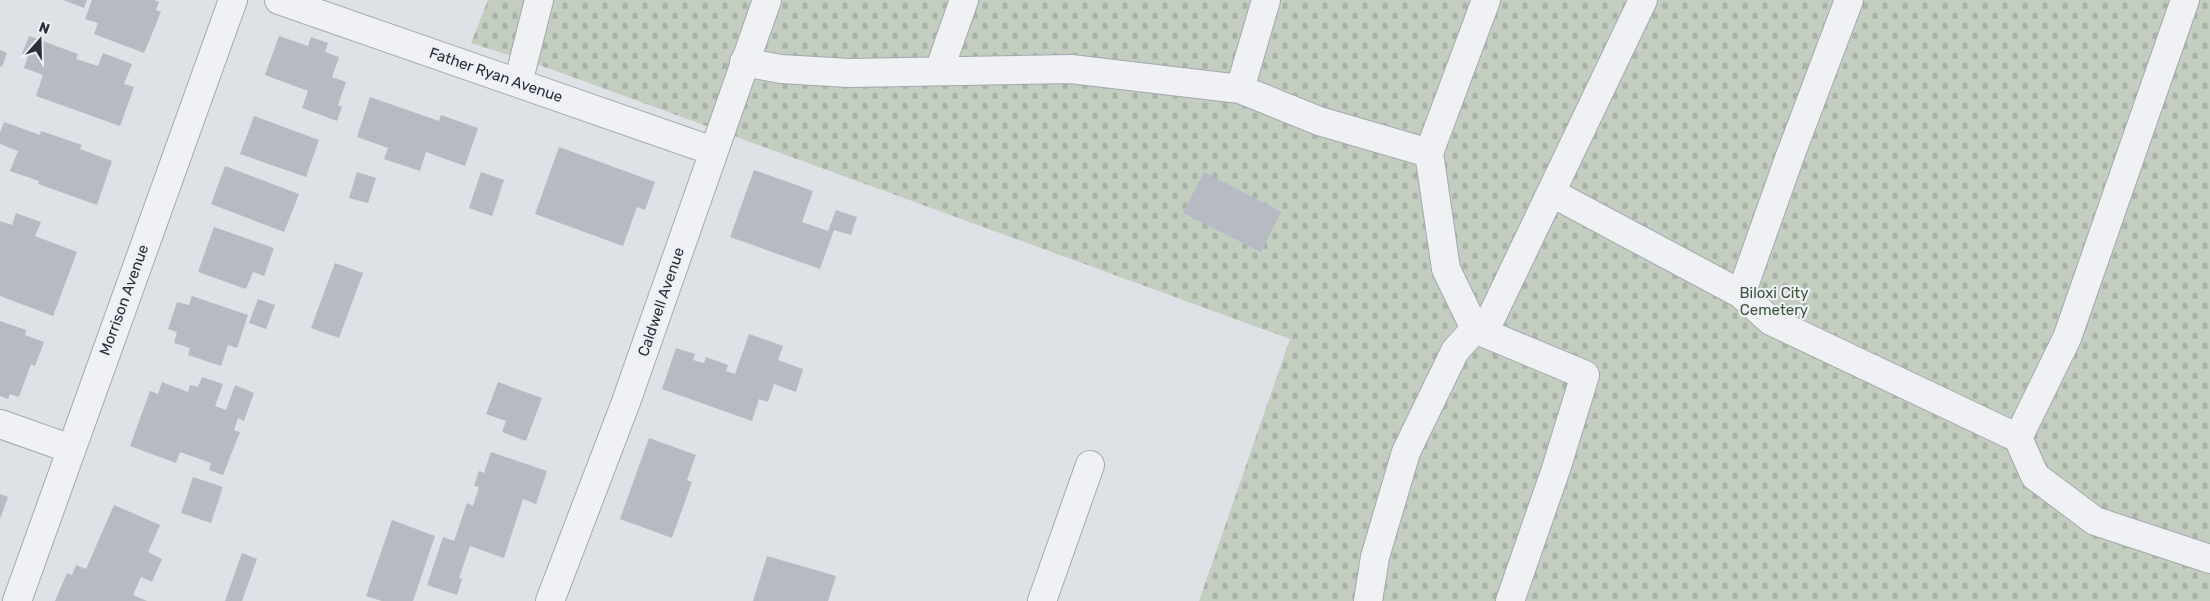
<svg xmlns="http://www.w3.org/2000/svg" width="2210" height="601" font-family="Rubik,sans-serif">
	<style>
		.cemetery { fill: url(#cemetery-stones) }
		.building { fill: #b6bac2 }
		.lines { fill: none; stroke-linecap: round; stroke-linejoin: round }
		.minor-casing { stroke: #a4a8af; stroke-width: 30 }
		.minor { stroke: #f0f1f4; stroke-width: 28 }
		.labels { text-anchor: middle; stroke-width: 4.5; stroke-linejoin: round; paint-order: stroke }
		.street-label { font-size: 15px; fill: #292f3a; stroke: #edeff4 }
		.park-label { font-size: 15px; fill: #3c5438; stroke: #edeff4 }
	</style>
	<defs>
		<pattern id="cemetery-stones" width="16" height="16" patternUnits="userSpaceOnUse" patternTransform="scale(1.25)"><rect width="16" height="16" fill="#c3cec0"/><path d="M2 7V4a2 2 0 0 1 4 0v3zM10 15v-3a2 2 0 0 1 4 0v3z" fill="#a8b1a6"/></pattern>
	</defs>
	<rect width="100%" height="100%" fill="#dee1e6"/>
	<path class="cemetery" d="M488 0H2210V601H1199L1290 339 534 63 471 43Z"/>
	<path class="building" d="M63 0H87L84 8Z
		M92 0H154L159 2 156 10 161 12 144 53 94 34 98 23 85 19Z
		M29 36 78 54 76 59 98 66 103 53 132 64 124 84 134 87 120 126 36 96 43 75 24 68 28 56 22 54Z
		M279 36 308 46 311 37 328 43 325 52 339 57 332 77 346 82 338 105 342 107 337 121 302 108 308 91 265 75Z
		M0 50 7 53 2 67 0 66Z
		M370 97 439 121 441 115 478 128 465 166 426 152 420 171 384 159 388 148 357 137Z
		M254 116 319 140 306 177 240 154Z
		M4 122 40 135 41 131 82 145 80 149 112 161 97 205 38 184 39 181 10 171 18 151 0 144V133Z
		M559 147 655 182 645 210 637 207 623 246 535 214Z
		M225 166 299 194 284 232 211 204Z
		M754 170 813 191 802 222 828 231 836 210 857 217 851 235 834 230 820 269 730 237Z
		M357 172 376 178 368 203 349 198Z
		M481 172 504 180 492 216 469 208Z
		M1204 172 1281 212 1261 252 1183 213Z
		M16 213 41 222 35 236 77 252 53 316 0 296V221L12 225Z
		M214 227 274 248 264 276 253 272 246 289 198 272Z
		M335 263 363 273 339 338 311 328Z
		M192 296 248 315 237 348 228 345 221 366 188 355 190 348 174 343 177 332 168 329 177 302 189 305Z
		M258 299 275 305 266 329 249 323Z
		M0 321 26 330 25 335 44 342 35 366 31 364 19 397 10 394 8 399 0 396Z
		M749 334 783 346 778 360 803 369 796 392 774 384 768 402 759 399 752 421 662 389 676 348 695 354 693 360 704 363 706 357 728 365 726 371 735 374Z
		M202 377 223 384 215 406 226 410 235 385 254 393 244 421 238 418 234 430 240 432 223 475 209 470 211 463 180 452 176 463 130 446 150 391 158 394 162 382 188 392 190 385 198 387Z
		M498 382 542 398 526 441 502 432 506 421 486 414Z
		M649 438 696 455 687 480 692 482 672 538 620 519Z
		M491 452 547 471 536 504 523 499 504 558 470 546 459 578 462 579 457 595 427 585 443 537 454 541 467 503 473 506 479 487 474 486 479 471 484 473Z
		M193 477 223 487 211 523 181 513Z
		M0 494 8 497 0 519Z
		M114 505 160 525 148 552 162 559 152 582 141 577 133 595 147 601H55L67 573 72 575 76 565 86 569Z
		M392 520 435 536 413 601H382L366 596Z
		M242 553 257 559 242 601H225Z
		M767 556 836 576 828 601H753Z"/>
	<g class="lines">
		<g class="minor-casing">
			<path id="minor" d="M279 0 713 151
				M1486 0 1429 153 1446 269 1475 329 1585 375 1556 469 1510 601
				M744 62 781 69 849 73 1071 69 1240 89 1319 121 1429 153
				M939 71 964 0
				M518 83 539 0
				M1240 89 1266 0
				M1552 193 1741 294 1790 156 1849 0
				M1741 294 1771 321 2018 438 2067 338 2185 0
				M0 424 71 449
				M2018 438 2035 476 2095 521 2210 559
				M17 601 233 0
				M550 601 626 402 767 0
				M1042 601 1090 465
				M1368 601 1375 557 1406 452 1455 351 1475 329 1492 316 1643 0"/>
		</g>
		<use href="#minor" class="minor"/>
	</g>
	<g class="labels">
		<g class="street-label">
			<text transform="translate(496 75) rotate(19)" y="5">Father Ryan Avenue</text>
			<text transform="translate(124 300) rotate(-70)" y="5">Morrison Avenue</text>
			<text transform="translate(661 302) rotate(-71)" y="5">Caldwell Avenue</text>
		</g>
		<g class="park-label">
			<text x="1774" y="298">Biloxi City<tspan x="1774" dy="17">Cemetery</tspan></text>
		</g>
	</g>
	<g transform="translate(40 40) rotate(20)" stroke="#edeff4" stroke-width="4" paint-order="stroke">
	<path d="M0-4L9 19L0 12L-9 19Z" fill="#292f3a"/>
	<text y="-8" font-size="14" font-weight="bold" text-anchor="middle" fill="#292f3a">N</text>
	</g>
</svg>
